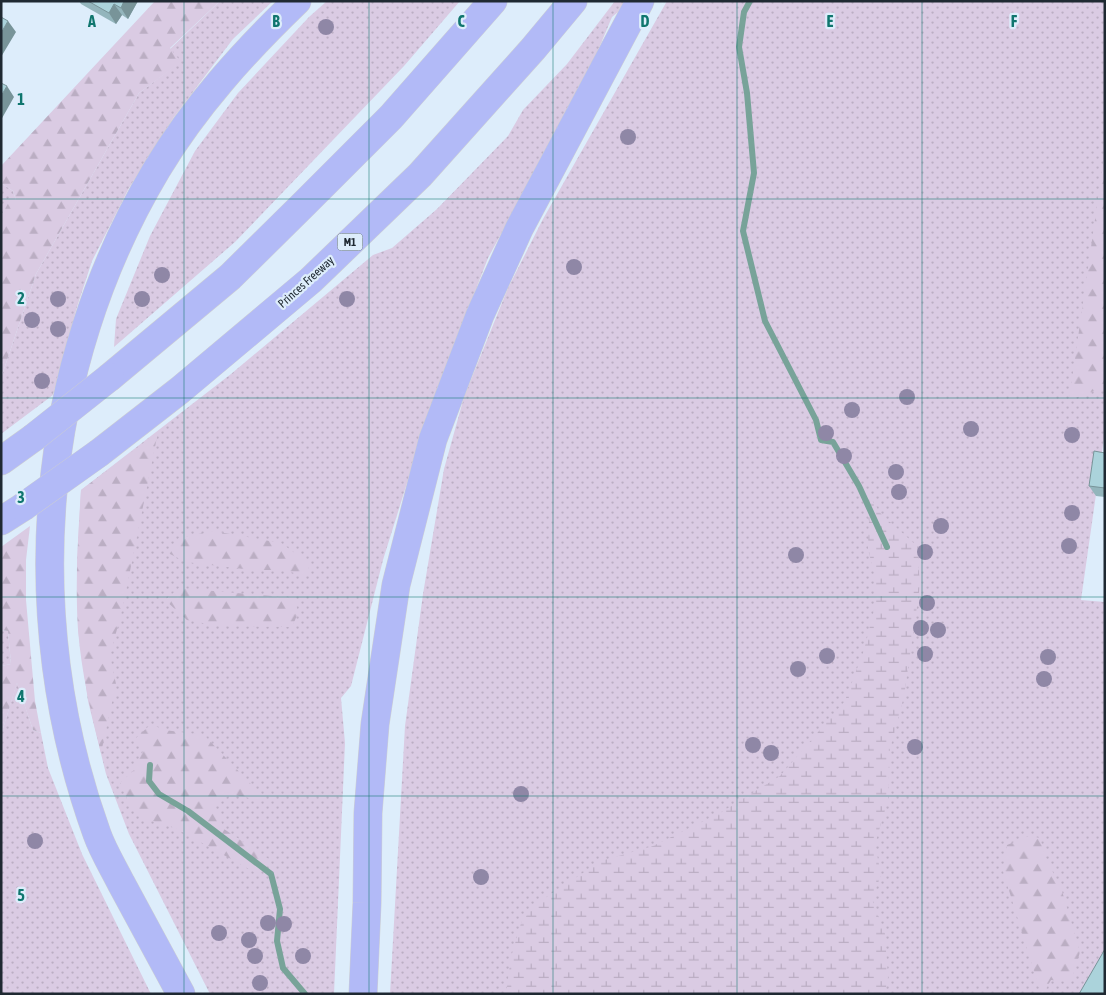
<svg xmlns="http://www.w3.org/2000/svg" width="1106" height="995" font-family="'Asap Condensed',sans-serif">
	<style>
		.grass { fill: url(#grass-dots) }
		.forest { fill: url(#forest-firs) }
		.wetland { fill: url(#wetland-marsh) }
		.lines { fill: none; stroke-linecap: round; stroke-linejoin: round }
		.stream { stroke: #78a399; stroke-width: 6 }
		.motorway-casing { stroke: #ced0d2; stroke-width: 29 }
		.motorway { stroke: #b2baf7; stroke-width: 28 }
		.motorway-bridge-casing { stroke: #ced0d2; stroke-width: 29; stroke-linecap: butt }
		.motorway-bridge { stroke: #b2baf7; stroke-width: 28 }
		.tree { fill: #8f87a6 }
		.wall { fill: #93b5bc }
		.shaded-wall { fill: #789499 }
		.building { fill: #abd3db; stroke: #789499 }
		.grid { fill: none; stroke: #0f766e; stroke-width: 1; stroke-opacity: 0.55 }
		.labels { text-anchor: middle; stroke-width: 4.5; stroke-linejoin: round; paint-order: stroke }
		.shield { fill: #ddedfb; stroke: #58646e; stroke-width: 1 }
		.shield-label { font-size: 11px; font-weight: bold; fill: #1f2932 }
		.street-label { font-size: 12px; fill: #1f2932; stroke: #ddedfb }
		.grid-label { font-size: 16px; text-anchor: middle; font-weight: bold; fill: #0f766e; stroke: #ddedfb; stroke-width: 4.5; stroke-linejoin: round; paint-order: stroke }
	</style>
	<defs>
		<pattern id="grass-dots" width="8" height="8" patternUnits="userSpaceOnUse" patternTransform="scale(1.25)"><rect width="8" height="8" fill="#dacbe3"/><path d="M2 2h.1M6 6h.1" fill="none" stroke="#bbaec3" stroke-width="1.8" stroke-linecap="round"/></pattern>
		<pattern id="forest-firs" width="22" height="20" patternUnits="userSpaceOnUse" patternTransform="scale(1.25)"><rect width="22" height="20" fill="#dacbe3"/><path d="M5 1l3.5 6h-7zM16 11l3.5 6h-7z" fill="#bbaec3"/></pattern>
		<pattern id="wetland-marsh" width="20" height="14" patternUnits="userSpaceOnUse" patternTransform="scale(1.25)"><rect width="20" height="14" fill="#dacbe3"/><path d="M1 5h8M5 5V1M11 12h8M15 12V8" fill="none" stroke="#bbaec3"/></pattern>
	</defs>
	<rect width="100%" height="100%" fill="#ddedfb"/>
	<path class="grass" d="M220 1H273L233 39 174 117 129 188 92 261 77 307 53 395 1 434V378L36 274 139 93 180 62 170 49Z
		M327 1H460L404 66 235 242 114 347 116 319 150 236 195 151 238 93 309 17Z
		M615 1H624L618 12 612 17 591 67 488 258 432 403 383 560 351 686 341 698 345 743 334 994H210L129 834 106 774 88 701 78 630 77 564 81 490 231 374 373 255 392 248 437 209 508 136 523 110 567 64Z
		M667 1H1105V431L1081 600 1105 602V964L1089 994H390L405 726 423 594 444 469 464 397 508 288 543 219Z
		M1 183 13 191 16 200 10 201 1 216Z
		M1 630 8 631 11 664 1 666Z
		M17 682 33 730 41 733 48 768 82 854 151 994H1V735Z"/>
	<path class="forest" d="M155 1H220L170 48 181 62 139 93 36 274 1 378V216L10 200H16L13 191 1 183V166Z
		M1105 150V387L1069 400Z
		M158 432 123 606 110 656 116 684 101 753C91 712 81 671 78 629 75 582 78 537 81 490Z
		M30 526 26 560V600L35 701 41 733 33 730 17 683 1 735V666L11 664 8 631 1 630V547Z
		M213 531 281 543 310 564 306 576 283 570H252L186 562 166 552 179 538Z
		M179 588 295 598 298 613 292 627 218 626 187 620 165 600Z
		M151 724 164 730 204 735 268 802 231 794 215 806 224 829 270 860 258 874 177 829 140 817 128 801 120 783 134 770 143 751 134 740Z
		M1029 836 1040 838 1045 856 1062 891 1080 952 1071 982 1051 980 1043 994H1041L1003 871 1007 845Z"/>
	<path class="wetland" d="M829 440 835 444 881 514 917 546 920 585 904 696 890 749 888 800 875 844 881 875 872 899 885 934 888 978 885 994H506L511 957 522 920 539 902 601 861 653 846 720 813 780 776 845 701 864 650 875 606V577L868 549 869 521 864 498Z"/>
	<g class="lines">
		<path class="stream" d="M750 1 744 12 739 47 747 93 754 173 743 231 765 321 816 420 821 440 833 442 859 486 887 547
			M150 765 149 781 159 794 188 811 271 874 280 909 277 941 283 968 305 994"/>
		<g class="motorway-casing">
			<path id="motorway" d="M110 377 230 277 305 203 391 117 493 1
				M99 453 180 390 311 280 420 175 533 49 573 1
				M1 461 33 438
				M1 521 23 507
				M181 994C161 957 141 920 121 883 113 867 103 851 97 834 18 616 38 368 157 169 195 106 244 52 297 1
				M363 994 367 903 368 813 375 724 396 585 433 439 480 315 519 229 640 1"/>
		</g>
		<use href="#motorway" class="motorway"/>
		<g class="motorway-bridge-casing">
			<path id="motorway-bridge" d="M33 438 110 377
				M23 507 99 453"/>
		</g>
		<use href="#motorway-bridge" class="motorway-bridge"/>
	</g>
	<g class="tree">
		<circle cx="326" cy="27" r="8"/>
		<circle cx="628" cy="137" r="8"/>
		<circle cx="574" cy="267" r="8"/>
		<circle cx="162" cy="275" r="8"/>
		<circle cx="58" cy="299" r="8"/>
		<circle cx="142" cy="299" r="8"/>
		<circle cx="347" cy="299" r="8"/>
		<circle cx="32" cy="320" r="8"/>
		<circle cx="58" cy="329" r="8"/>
		<circle cx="42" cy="381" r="8"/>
		<circle cx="907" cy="397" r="8"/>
		<circle cx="852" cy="410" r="8"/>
		<circle cx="971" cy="429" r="8"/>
		<circle cx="826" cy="433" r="8"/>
		<circle cx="1072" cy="435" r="8"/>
		<circle cx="844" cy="456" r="8"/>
		<circle cx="896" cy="472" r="8"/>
		<circle cx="899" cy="492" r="8"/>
		<circle cx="1072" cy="513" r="8"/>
		<circle cx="941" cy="526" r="8"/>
		<circle cx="1069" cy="546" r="8"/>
		<circle cx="925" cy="552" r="8"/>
		<circle cx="796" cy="555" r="8"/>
		<circle cx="927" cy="603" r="8"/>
		<circle cx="921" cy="628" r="8"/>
		<circle cx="938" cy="630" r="8"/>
		<circle cx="925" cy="654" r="8"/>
		<circle cx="827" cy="656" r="8"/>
		<circle cx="1048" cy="657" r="8"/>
		<circle cx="798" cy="669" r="8"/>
		<circle cx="1044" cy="679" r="8"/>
		<circle cx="753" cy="745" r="8"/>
		<circle cx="915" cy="747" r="8"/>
		<circle cx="771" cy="753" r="8"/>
		<circle cx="521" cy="794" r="8"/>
		<circle cx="35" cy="841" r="8"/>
		<circle cx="481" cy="877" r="8"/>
		<circle cx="268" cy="923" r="8"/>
		<circle cx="284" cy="924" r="8"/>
		<circle cx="219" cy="933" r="8"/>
		<circle cx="249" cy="940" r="8"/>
		<circle cx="255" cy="956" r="8"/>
		<circle cx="303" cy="956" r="8"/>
		<circle cx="260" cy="983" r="8"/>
	</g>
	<path class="wall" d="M79 1H138L128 19 122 15 116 24 81 4Z
		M1105 453V497L1096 496 1089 486Z"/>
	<path class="shaded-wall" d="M124 1H138L128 19 121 8Z
		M114 4 122 15 116 24 109 13Z
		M8 21 16 32 1 57V33Z
		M7 86 14 97 1 120V96Z"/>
	<path class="building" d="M88 1H124L121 8 114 4 109 13Z
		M1 17 8 21 1 33Z
		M1 83 7 86 1 96Z
		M1094 451 1105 453V488L1089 486Z
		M1105 949V994H1079Z"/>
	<path class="grid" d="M184 1V994M369 1V994M553 1V994M737 1V994M922 1V994M1 199H1105M1 398H1105M1 597H1105M1 796H1105"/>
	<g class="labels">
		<rect class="shield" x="337.5" y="233.5" width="25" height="17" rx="4"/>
		<g class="shield-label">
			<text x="350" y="246">M1</text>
		</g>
		<g class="street-label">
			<text transform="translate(306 282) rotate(-42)" y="4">Princes Freeway</text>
		</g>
	</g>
	<g class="grid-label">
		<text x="92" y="27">A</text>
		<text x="276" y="27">B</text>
		<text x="461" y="27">C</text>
		<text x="645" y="27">D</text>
		<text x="830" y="27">E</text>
		<text x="1014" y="27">F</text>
		<text x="21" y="105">1</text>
		<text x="21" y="304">2</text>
		<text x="21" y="503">3</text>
		<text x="21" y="702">4</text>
		<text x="21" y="901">5</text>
	</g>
	<rect width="1106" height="995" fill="none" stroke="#1f2932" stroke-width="5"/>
</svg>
